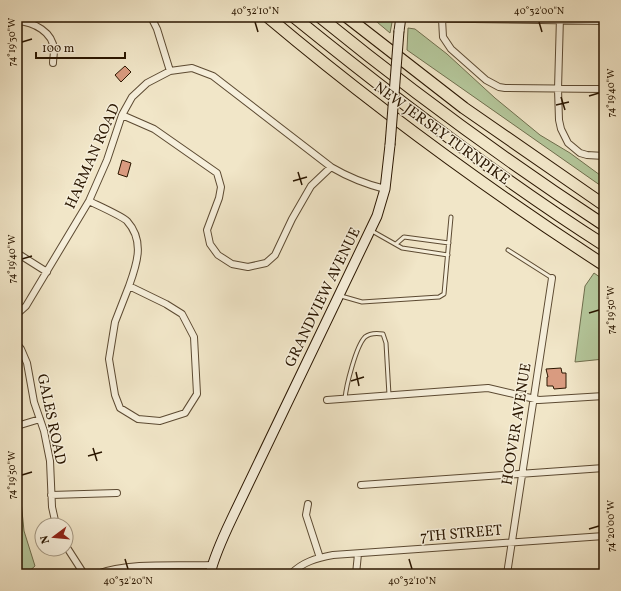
<svg xmlns="http://www.w3.org/2000/svg" width="621" height="591" font-family="Vollkorn,serif">
	<style>
		.green { fill: #b4c69a; stroke: #6f6e4d }
		.building { fill: #d99b80; stroke: #2a1600 }
		.lines { fill: none; stroke-linecap: round; stroke-linejoin: round }
		.lane-casing { stroke: #5c4a32; stroke-width: 5 }
		.street-casing { stroke: #5c4a32; stroke-width: 8 }
		.secondary-casing { stroke: #2a1600; stroke-width: 11 }
		.highway-casing { stroke: #2a1600; stroke-width: 13 }
		.lane { stroke: #f6efdb; stroke-width: 3 }
		.street { stroke: #f6efdb; stroke-width: 6 }
		.secondary { stroke: #f6efdb; stroke-width: 9 }
		.highway { stroke: #f1e6c8; stroke-width: 11 }
		.secondary-bridge-casing { stroke: #2a1600; stroke-width: 11; stroke-linecap: butt }
		.secondary-bridge { stroke: #f6efdb; stroke-width: 9 }
		.ticks { fill: none; stroke: #2a1600; stroke-width: 1.5 }
		.labels { text-anchor: middle; stroke-width: 3; stroke-linejoin: round; paint-order: stroke }
		.street-label { font-size: 15px; fill: #2a1600; stroke: #f6efdb }
		.neatline { fill: none; stroke: #2a1600; stroke-width: 1.5 }
		.ticks-label { font-size: 10px; text-anchor: middle; fill: #2a1600 }
	</style>
	<rect width="100%" height="100%" fill="#f1e6c8"/>
	<filter id="stains"><feTurbulence type="fractalNoise" baseFrequency=".005" numOctaves="4"/><feColorMatrix values="0 0 0 0 .2 0 0 0 0 .09 0 0 0 0 .02 0 0 0 .5 -.17"/></filter>
	<radialGradient id="worn" r=".72"><stop offset=".6" stop-color="#630" stop-opacity="0"/><stop offset="1" stop-color="#630" stop-opacity=".3"/></radialGradient>
	<path class="green" d="M371 17H393L390 33Z
		M408 28 415 29 447 54 495 98 540 135 570 153 604 178V188L407 50Z
		M594 273 604 280V359L575 362 585 286Z
		M17 461 24 531 35 566 26 574H17Z"/>
	<path class="building" d="M125 66 131 72 121 82 115 75Z
		M122 160 131 163 127 177 118 174Z
		M561 368 562 373H566V388L554 389 553 386H547V377H548L546 369Z"/>
	<g class="lines">
		<g class="lane-casing">
			<path id="lane" d="M372 231 402 248 448 255
				M396 244 404 237 449 243
				M508 250 552 278
				M341 296 362 302 439 297 444 294 451 217
				M345 399C346 386 356 346 365 337 370 333 377 333 383 334L386 343 389 395"/>
		</g>
		<g class="street-casing">
			<path id="street" d="M151 17 157 29 170 71
				M560 17 558 89 559 120 561 129 568 143 580 153 587 155 604 156
				M401 18 604 21
				M442 19 443 37 451 49 486 80 499 87 505 88 604 89
				M17 21C34 22 53 32 54 50 54 55 53 59 53 63
				M122 115 154 129 217 173 221 187 219 198 207 230 210 244 218 255 232 264 248 267 266 263 275 255 292 219 311 186 331 167
				M89 201C97 205 122 216 127 221 145 241 137 264 129 286
				M17 253 47 272
				M129 286 166 304 182 314 194 337 197 394 185 413 160 421 138 419 120 408 115 395 109 359 115 322Z
				M17 314 26 306 89 201 107 160 122 115 132 97 147 83 170 71 192 68 213 76 331 167C348 177 365 184 385 189
				M17 344 21 349 27 363 34 402 44 431 50 461 52 507 56 525
				M327 400 488 388 539 400 604 396
				M17 426 40 419
				M361 485 604 468
				M51 495 117 493
				M308 504 306 515 320 558
				M66 546 84 574
				M97 574C129 562 178 566 212 565
				M291 574C302 562 317 558 333 555L604 536
				M356 574 358 554
				M507 574 552 278"/>
		</g>
		<g class="secondary-casing">
			<path id="secondary" d="M399 31 401 17
				M210 574C215 553 225 533 234 514L377 216 385 189 390 145"/>
		</g>
		<g class="highway-casing">
			<path id="highway" d="M268 17C375 107 487 189 604 265
				M294 17C394 98 496 176 604 245
				M320 17C411 91 506 161 604 225
				M347 17 464 108 604 205"/>
		</g>
		<use href="#lane" class="lane"/>
		<use href="#street" class="street"/>
		<use href="#secondary" class="secondary"/>
		<use href="#highway" class="highway"/>
		<g class="secondary-bridge-casing">
			<path id="secondary-bridge" d="M390 145 399 31"/>
		</g>
		<use href="#secondary-bridge" class="secondary-bridge"/>
	</g>
	<path class="ticks" d="M255 22 258 32M539 22 542 32M22 42 32 39M589 96 599 93M561 97 565 110M556 105 569 102M298 172 302 185M293 181 307 177M22 259 32 256M589 313 599 310M356 372 359 386M351 381 364 377M93 448 97 461M88 456 102 452M22 475 32 472M589 529 599 526M125 559 128 569M409 559 412 569"/>
	<g class="labels">
		<g class="street-label">
			<text transform="translate(442 133) rotate(36)" y="5">NEW JERSEY TURNPIKE</text>
			<text transform="translate(92 156) rotate(-66)" y="5">HARMAN ROAD</text>
			<text transform="translate(322 297) rotate(-64)" y="5">GRANDVIEW AVENUE</text>
			<text transform="translate(52 419) rotate(78)" y="5">GALES ROAD</text>
			<text transform="translate(516 424) rotate(-81)" y="5">HOOVER AVENUE</text>
			<text transform="translate(461 533) rotate(-5)" y="5">7TH STREET</text>
		</g>
	</g>
	<rect width="621" height="591" fill="none" stroke="#f1e6c8" stroke-width="44"/>
	<g transform="translate(54 537) rotate(254)"><circle r="19" fill="#f6efdb" stroke="#a49883"/>
	<path d="M0-3L7 15L0 10L-7 15Z" fill="#8f2418"/>
	<text y="-6" font-size="11" font-weight="bold" text-anchor="middle" fill="#2a1600">N</text>
	</g>
	<path d="M36 52v6h89v-6" fill="none" stroke="#2a1600" stroke-width="2"/>
	<text x="42" y="52" font-size="12" fill="#2a1600" stroke="#f6efdb" stroke-width="3" paint-order="stroke">100 m</text>
	<rect x="22" y="22" width="577" height="547" class="neatline"/>
	<g class="ticks-label">
		<text x="255" y="14">40°32'10"N</text>
		<text x="539" y="14">40°32'00"N</text>
		<text transform="translate(11 42) rotate(-90)" y="4">74°19'30"W</text>
		<text transform="translate(610 93) rotate(-90)" y="4">74°19'40"W</text>
		<text transform="translate(11 259) rotate(-90)" y="4">74°19'40"W</text>
		<text transform="translate(610 310) rotate(-90)" y="4">74°19'50"W</text>
		<text transform="translate(11 475) rotate(-90)" y="4">74°19'50"W</text>
		<text transform="translate(610 526) rotate(-90)" y="4">74°20'00"W</text>
		<text x="128" y="584">40°32'20"N</text>
		<text x="412" y="584">40°32'10"N</text>
	</g>
	<rect width="100%" height="100%" filter="url(#stains)"/>
	<rect width="100%" height="100%" fill="url(#worn)"/>
</svg>
